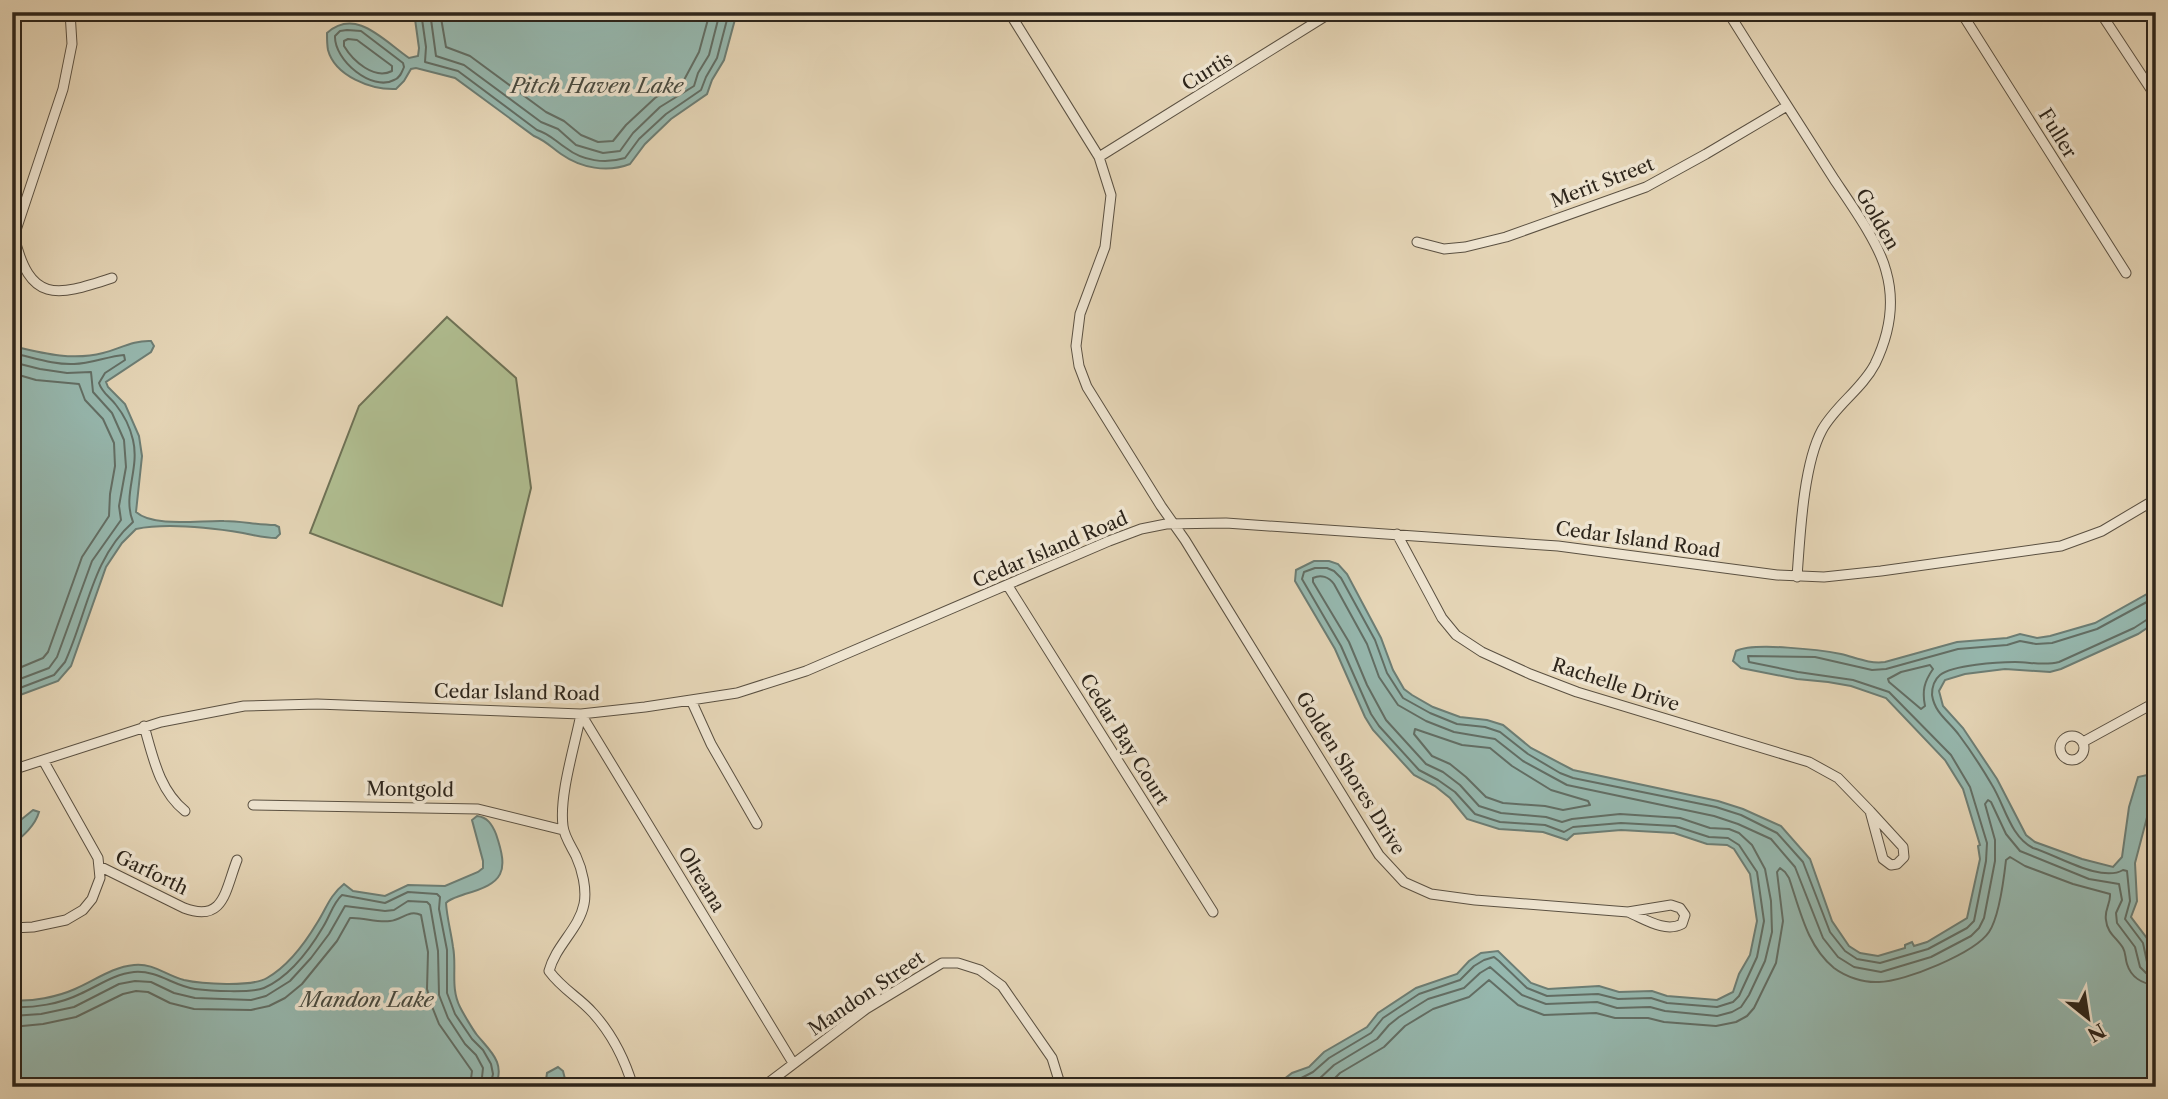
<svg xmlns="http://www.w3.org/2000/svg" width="2168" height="1099" font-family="'Libre Caslon Text',serif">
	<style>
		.green { fill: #b0be91; stroke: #6e7256; stroke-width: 2 }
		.water { fill: #96b8af; stroke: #6c7d74; stroke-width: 2 }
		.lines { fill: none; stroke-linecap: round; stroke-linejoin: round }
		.shore { stroke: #626e65; stroke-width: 2 }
		.minor-casing { stroke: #5b5142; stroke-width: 11 }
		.minor { stroke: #eee4d0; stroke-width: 9 }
		.labels { text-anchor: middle; stroke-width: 7; stroke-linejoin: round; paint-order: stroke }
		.street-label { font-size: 19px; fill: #2d251b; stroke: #eee4d0 }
		.water-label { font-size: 21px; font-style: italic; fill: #474a40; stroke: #eee4d0 }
	</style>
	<rect width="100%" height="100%" fill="#e5d5b6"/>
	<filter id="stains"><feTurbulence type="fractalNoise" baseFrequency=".00286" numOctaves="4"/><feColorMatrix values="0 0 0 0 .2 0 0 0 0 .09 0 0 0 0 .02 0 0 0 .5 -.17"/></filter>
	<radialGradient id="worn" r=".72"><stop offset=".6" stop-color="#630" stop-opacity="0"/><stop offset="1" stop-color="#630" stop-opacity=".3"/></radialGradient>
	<path class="green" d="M447 317 516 378 531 488 502 606 310 533 359 406Z"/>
	<path class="water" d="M414 12H737L724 60 712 80 707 94 671 119 645 144 630 164C607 173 581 168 561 154 551 147 546 141 534 136L455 78 416 68 411 69 404 81 396 89C371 90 335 76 328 50 327 45 327 38 327 33 356 7 384 41 409 58L418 56 419 48Z
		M151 341 154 346 151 352 106 382 108 387 125 404 139 436 142 456 136 512C154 528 201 520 224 521 241 521 258 525 275 525L279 527 280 534 276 538C264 538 254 535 243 533 212 528 166 523 136 529L122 543 106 567 71 666 58 681 12 698V346C42 353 72 361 103 353 119 349 134 340 151 341Z
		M1314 561H1329L1338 564 1347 574 1381 638 1393 670 1404 689 1412 695 1433 707 1460 717 1487 720 1503 725 1531 748 1573 770 1718 801 1743 809 1781 826 1810 859 1832 921 1849 946 1860 953 1878 956 1905 948V945L1912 942 1914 946 1927 942 1967 918 1980 859 1978 846 1980 845 1963 789 1945 760 1886 698 1851 686 1828 682 1797 679 1741 668 1733 661 1736 651C1754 642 1821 650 1841 654 1857 658 1869 664 1885 662L1957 642 2007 638 2020 634 2037 638 2050 636 2095 623 2156 589V622L2138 634 2061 669 2050 672 2005 669 1965 674 1945 680 1939 691 1943 706 1963 728 1997 779 2026 835 2035 842 2082 859 2113 867 2122 857 2129 807 2138 777 2156 773V798L2150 806 2135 863 2137 901 2131 917 2149 941 2151 955 2156 961V1087H1274L1292 1073 1309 1067 1324 1052 1367 1027 1378 1013 1416 988 1457 974 1469 961 1481 953 1498 951 1531 983 1548 989 1599 986 1619 992 1652 991 1667 996 1717 1000 1733 992 1739 974 1750 955 1757 921 1750 874 1734 849 1727 845 1707 844 1674 833 1621 830 1574 834 1567 840 1543 832 1499 829 1467 819 1450 798 1435 786 1414 775 1373 730 1365 717 1335 649 1295 581 1296 570Z
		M33 810 39 812C35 826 23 836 12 845V827Z
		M477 816C487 817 492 824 496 834 509 872 504 883 465 894 458 897 451 898 446 903 447 918 451 932 453 947 457 967 450 987 460 1007 463 1013 473 1030 477 1035 491 1052 506 1063 495 1087H12V1000C32 1002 57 997 75 989 94 981 112 967 134 965 154 963 165 975 184 980 201 984 253 987 267 978 288 966 305 943 317 923 326 909 330 895 344 884L353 891 385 896 408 885 445 886 478 872 483 868V861L472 820Z
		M558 1067 563 1071 567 1087H545L547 1073Z"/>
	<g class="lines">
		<path class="shore" d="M421 12 426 47 425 62 458 71 537 130C550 134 555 141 566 148 583 161 605 164 625 158L639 139 666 114 701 90 706 77 717 58 729 12
			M430 12 436 56 464 65 541 122 558 129 576 145 603 153 620 151 633 133 660 107 694 86 698 73 709 55 720 12
			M440 12 446 47 470 56 546 112 564 121 581 135 598 142 613 141 626 125 655 98 684 80 699 52 710 12
			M347 30 361 31 403 63 404 67C402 72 400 78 394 80 372 92 334 60 335 36L340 31Z
			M348 39 357 40 392 66V71C374 80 353 61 344 46V41Z
			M12 353C32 357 53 365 74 364 91 364 108 356 124 355L125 360 105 373 99 383C102 393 110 397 116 405 124 415 130 427 133 440 140 469 122 495 133 522 92 558 87 614 65 662L54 675 12 691
			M12 362 40 369 67 373 91 372 93 392 112 413 124 440 126 467 119 506 121 520 92 561 57 657 49 668 12 682
			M12 373 36 380 79 384 85 400 103 419 114 443 115 466 110 494 109 516 82 557 48 652 43 658 12 671
			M2156 617H2151L2134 628 2059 662C2044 666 2030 662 2015 662 1998 662 1953 665 1940 675 1934 680 1932 688 1932 695 1935 714 1949 721 1959 735 1971 751 1982 768 1992 785 2005 806 2010 836 2033 848 2057 855 2101 883 2123 870L2127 871 2130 901 2125 919 2143 943 2147 962 2156 965
			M1930 665 1933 669C1924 682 1922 691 1925 706L1921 709 1889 682 1888 679 1901 672Z
			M1415 729 1462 745 1490 748 1512 766 1551 790 1588 801 1590 805 1563 810 1545 806 1503 803 1486 797 1466 777 1450 764 1432 756 1414 734Z
			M12 1007C34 1008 60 1004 80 994 98 986 114 974 134 972 157 970 174 986 195 989 210 991 252 993 264 988 289 977 310 949 323 927 330 916 333 903 342 895L385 903 408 892 437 894 440 897 439 909 447 950V993L455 1014 472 1039 483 1050 491 1064 493 1074 490 1087
			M12 1016 41 1014 74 1007 119 984 135 981 151 982 174 993 195 998 251 1000 266 996 290 981 311 958 329 934 345 906 385 911 394 910 408 901 427 902 430 905 438 951 439 995 448 1018 465 1044 476 1055 483 1068 481 1087
			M12 1027 43 1024 76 1017 123 994 136 991 148 992 170 1003 194 1009 251 1010 269 1006 285 998 302 984 337 941 350 918C363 917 377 923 390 921 402 920 409 909 421 915L428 952 427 989 431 1004 439 1024 472 1071 470 1087
			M1284 1087 1313 1072 1329 1058 1371 1033 1383 1018 1419 994 1460 980 1474 966 1484 960 1494 957 1499 961 1527 988 1547 996 1598 994 1618 999 1651 998 1667 1003 1717 1007 1733 1002 1739 996 1757 957 1764 921 1757 872 1739 845 1728 838 1709 837 1675 826 1621 823 1573 827 1564 832 1545 825 1500 822 1475 814 1455 792 1438 780 1419 770 1379 726 1371 714 1341 646 1302 579 1304 572 1315 568H1327L1334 571 1341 578 1375 640 1387 673 1403 698 1430 713 1457 724 1485 727 1500 732 1528 754 1560 773 1573 778 1716 807 1741 815 1777 833 1803 862 1830 932 1845 951 1857 959 1880 963 1928 949 1967 928 1974 921 1986 861 1987 843 1970 787 1951 755 1889 692 1853 680 1798 672 1749 662 1748 656 1815 657 1872 670 1886 669 1958 649 2007 645 2020 641 2036 644 2052 643 2097 629 2156 597
			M1303 1087 1318 1080 1334 1065 1377 1039 1389 1025 1399 1017 1428 999 1464 988 1480 973 1490 967 1522 995 1546 1004 1597 1002 1617 1008 1650 1007 1665 1011 1717 1016 1732 1012 1741 1007 1749 995 1765 961 1772 932 1771 901 1765 869 1752 845 1739 833 1729 829 1710 828 1680 818 1620 814 1572 819 1562 822 1546 817 1501 813 1479 806 1460 785 1443 772 1426 764 1386 720 1367 685 1349 642 1313 582V578C1321 574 1329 577 1334 584L1367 644 1379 677 1398 705 1426 721 1454 732 1495 739 1523 761 1567 785 1714 816 1738 824 1771 839 1795 867 1823 938 1838 957 1854 967 1881 972 1931 957 1971 936 1979 928 1984 918 1995 861V840L1985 804 1988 800 1991 802 2006 834 2020 851 2089 879 2119 884 2122 900 2116 913 2117 923 2135 947 2140 967 2146 973 2156 974
			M1326 1087 1340 1073 1384 1047 1405 1026 1433 1009 1469 997 1489 980 1518 1005 1544 1015 1596 1013 1615 1018H1648L1664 1022 1716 1026 1736 1022 1747 1016 1754 1008 1776 963 1783 921 1777 872 1780 868 1785 872 1789 878C1800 910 1807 946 1834 968 1846 977 1864 983 1879 982 1904 982 1975 953 1989 932 1999 917 2004 878 2006 860L2010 857 2025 866 2073 884 2110 894C2111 903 2104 910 2106 920 2107 933 2117 938 2123 948 2126 953 2125 958 2127 964 2131 977 2142 984 2156 985"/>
		<g class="minor-casing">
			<path id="minor" d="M70 12 72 44 63 89 14 236C30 303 55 297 112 278
				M1009 12 1099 157 1111 195 1105 247 1080 314 1076 346 1079 366 1087 387 1161 506 1185 540 1379 855 1404 882 1431 894 1475 900 1628 912
				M1728 12C1763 68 1798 123 1834 179 1850 203 1879 243 1886 271 1895 302 1889 335 1875 364 1862 389 1836 405 1822 430 1803 465 1800 537 1797 577
				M1961 12 2126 273
				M2100 12 2156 97
				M1099 157 1332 12
				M1417 242 1444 249 1465 247 1506 237 1646 187 1706 154 1787 106
				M1397 534 1442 618 1456 635 1482 652 1530 674 1577 692 1809 762 1838 778 1870 811
				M1008 586 1213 912
				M691 700 711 744 757 824
				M581 714C575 745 559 795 563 826 564 836 571 846 576 856 582 869 587 889 584 904 579 929 556 945 549 971 563 990 579 997 593 1013 612 1034 625 1060 633 1087
				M581 714 793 1063
				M144 726C153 757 159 790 185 811
				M2060 748a12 12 0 1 1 24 0a12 12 0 1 1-24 0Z
				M2083 742 2156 702
				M12 770 161 722 244 706 317 704 581 714 645 707 737 693 806 671 1109 541 1141 529 1166 524 1226 523 1558 546 1777 575 1824 577 1881 571 2061 546 2102 531 2156 499
				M253 805 478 809 563 830
				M1870 811 1903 847 1904 857 1897 864 1891 865 1883 859Z
				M99 866 184 908C224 923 225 891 237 860
				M1671 905 1680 908 1685 915 1682 924C1665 933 1645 919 1628 912Z
				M12 928 33 927 66 920 83 910 92 899 100 878 98 858 43 760
				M763 1087 866 1009 942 963H958L980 970 1002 986 1052 1058 1061 1087"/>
		</g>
		<use href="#minor" class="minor"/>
	</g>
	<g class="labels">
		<g class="street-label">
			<text transform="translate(1207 71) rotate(-32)" y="7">Curtis</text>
			<text transform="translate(2058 133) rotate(58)" y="7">Fuller</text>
			<text transform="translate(1602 182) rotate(-21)" y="7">Merit Street</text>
			<text transform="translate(1878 219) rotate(60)" y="7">Golden</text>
			<text transform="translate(1638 539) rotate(8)" y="7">Cedar Island Road</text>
			<text transform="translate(1050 549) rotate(-23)" y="7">Cedar Island Road</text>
			<text transform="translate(1616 684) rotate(18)" y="7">Rachelle Drive</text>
			<text transform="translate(517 692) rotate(1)" y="7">Cedar Island Road</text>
			<text transform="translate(1125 739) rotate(58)" y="7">Cedar Bay Court</text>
			<text transform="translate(1351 773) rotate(58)" y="7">Golden Shores Drive</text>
			<text transform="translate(410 789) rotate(1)" y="7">Montgold</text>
			<text transform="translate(152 872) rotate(26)" y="7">Garforth</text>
			<text transform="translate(702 879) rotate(59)" y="7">Olreana</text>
			<text transform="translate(866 993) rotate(-34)" y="7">Mandon Street</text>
		</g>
		<g class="water-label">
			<text x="597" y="93">Pitch Haven Lake</text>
			<text x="367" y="1007">Mandon Lake</text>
		</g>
	</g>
	<rect width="2168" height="1099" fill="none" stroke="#e5d5b6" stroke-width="42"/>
	<rect x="14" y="14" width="2140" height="1071" fill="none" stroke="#2d251b" stroke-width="3.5"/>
	<rect x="21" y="21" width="2126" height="1057" fill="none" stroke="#2d251b" stroke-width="2"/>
	<g transform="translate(2088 1018) rotate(150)" stroke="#eee4d0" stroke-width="5" paint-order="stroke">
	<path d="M0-5L12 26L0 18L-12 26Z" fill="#2d251b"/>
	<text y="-10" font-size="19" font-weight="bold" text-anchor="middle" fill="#2d251b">N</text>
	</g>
	<rect width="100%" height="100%" filter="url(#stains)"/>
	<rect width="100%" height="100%" fill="url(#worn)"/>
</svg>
